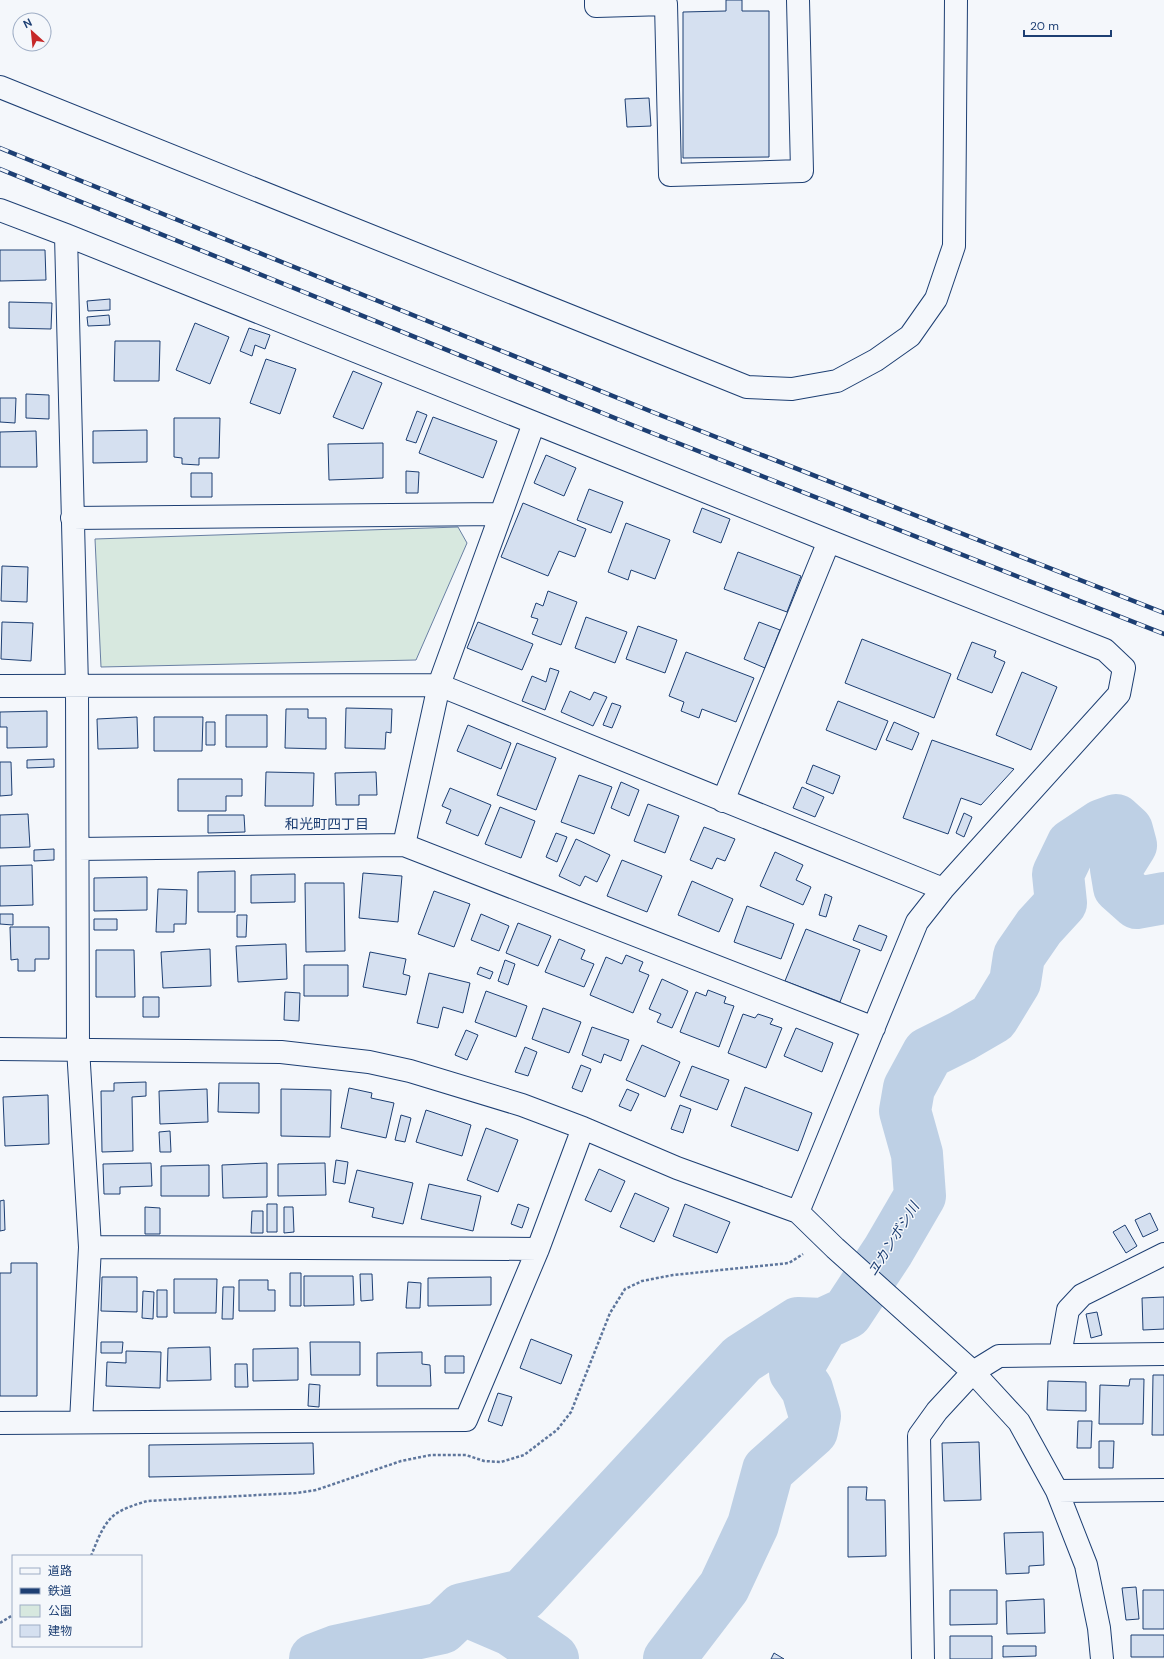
<svg xmlns="http://www.w3.org/2000/svg" width="1164" height="1659" font-family="'DM Sans','Noto Sans JP',sans-serif">
	<style>
		.green { fill: #d7e8df; stroke: #687fa3 }
		.lines { fill: none; stroke-linecap: round; stroke-linejoin: round }
		.river { stroke: #bed0e5; stroke-width: 52 }
		.building { fill: #d5e0f0; stroke: #1d3f73 }
		.minor-casing { stroke: #1d3f73; stroke-width: 24 }
		.path { stroke: #5e769c; stroke-width: 2.5; stroke-dasharray: 3 2; stroke-linecap: butt }
		.minor { stroke: #f4f7fb; stroke-width: 22 }
		.rail-casing { stroke: #1d3f73; stroke-width: 4.5 }
		.rail { stroke: #f4f7fb; stroke-width: 3; stroke-dasharray: 9; stroke-linecap: butt }
		.labels { text-anchor: middle; stroke-width: 3; stroke-linejoin: round; paint-order: stroke }
		.neighbourhood-label { font-size: 14px; fill: #1d3f73; stroke: #f4f7fb }
		.water-label { font-size: 14px; font-style: italic; fill: #1d3f73; stroke: #f4f7fb }
	</style>
	<rect width="100%" height="100%" fill="#f4f7fb"/>
	<path class="green" d="M458 527 467 543 416 660 101 667 95 539Z"/>
	<g class="lines">
		<path class="river" d="M462 1609 523 1595 742 1359 798 1323 823 1324
			M315 1659 336 1651 442 1628 462 1609 511 1630 553 1659
			M669 1659 724 1587 753 1525 768 1470 812 1431 815 1416 807 1389 795 1372 823 1324 847 1313 888 1251 920 1196 917 1154 905 1111 909 1088 928 1053 962 1036 993 1018 1015 982 1019 956 1039 927 1061 903 1058 874 1072 845 1102 825 1116 820 1127 830 1131 845 1116 869 1119 887 1137 903 1164 898"/>
	</g>
	<path class="building" d="M726 0H742V11H769V157L683 158V12L726 11Z
		M649 98 651 126 627 127 625 99Z
		M0 250H45L46 280 0 281Z
		M110 299V310L88 311 87 301Z
		M9 302 52 303 51 329 9 328Z
		M109 315 110 325 88 326 87 317Z
		M195 323 229 337 210 384 176 370Z
		M249 328 270 335 265 349 255 345 252 356 240 351Z
		M115 341H160L159 381H114Z
		M266 359 296 369 280 414 250 403Z
		M353 371 382 383 363 429 333 417Z
		M26 394 49 395V419L26 418Z
		M0 398H16L15 423 0 422Z
		M417 411 427 415 416 443 406 440Z
		M433 417 497 441 483 478 419 453Z
		M174 418H220L219 458H199V465L182 464V458L174 457Z
		M147 430V462L93 463V431Z
		M36 431 37 467H0V432Z
		M383 443V478L329 480 328 444Z
		M546 455 576 468 564 496 534 483Z
		M406 471 419 472 418 493H406Z
		M191 473H212V497H191Z
		M589 489 623 502 611 533 577 520Z
		M523 503 586 529 575 557 559 551 548 576 501 557Z
		M702 508 730 519 721 543 693 532Z
		M626 523 670 540 655 579 631 570 628 580 608 572Z
		M738 552 801 576 787 612 724 589Z
		M2 566 28 567 27 602 1 601Z
		M548 591 577 602 561 645 532 634 538 619 531 617 536 603 543 606Z
		M586 617 627 632 615 663 575 648Z
		M2 622 33 623 31 661 1 659Z
		M478 622 533 644 522 670 467 648Z
		M759 622 780 630 765 668 744 659Z
		M638 626 677 640 665 673 626 659Z
		M862 639 951 674 934 718 845 683Z
		M972 642 996 651 994 657 1005 662 992 693 957 679Z
		M686 652 754 678 736 722 702 709 699 718 681 711 684 702 669 696Z
		M550 668 559 671 545 710 522 701 532 676 546 682Z
		M1022 672 1057 687 1031 750 996 735Z
		M570 691 590 700 594 692 607 697 593 726 561 712Z
		M838 701 888 721 876 750 826 730Z
		M612 703 621 706 612 728 603 725Z
		M346 708 392 709 391 733 386 732 385 749 345 748Z
		M286 709H308V718H326V749L285 748Z
		M47 711V747L7 748V727H0V712Z
		M226 715H267V747H226Z
		M137 717 138 748 98 749 97 719Z
		M154 717H203L202 751H154Z
		M206 722H215V745H206Z
		M894 722 919 733 912 750 886 740Z
		M468 725 511 743 501 769 457 751Z
		M932 740 1014 769 981 805 961 798 948 834 903 818Z
		M517 743 556 758 536 810 497 795Z
		M54 759V767L27 768V760Z
		M0 762H11L12 795 0 796Z
		M813 765 840 776 833 794 806 783Z
		M266 772 314 773 313 806H265Z
		M376 772 377 795H359V805H336L335 773Z
		M579 775 612 787 594 834 561 822Z
		M178 779H242V796H226V811H178Z
		M621 782 639 790 629 816 611 808Z
		M802 787 824 797 815 817 793 808Z
		M450 788 491 805 478 836 446 823 451 810 442 806Z
		M648 804 679 816 665 853 634 841Z
		M500 807 535 821 521 858 485 844Z
		M964 813 972 817 964 837 956 833Z
		M28 814 30 847 0 848V815Z
		M208 815H244L245 832 208 833Z
		M704 827 735 839 725 861 717 858 712 869 690 860Z
		M556 833 567 837 557 862 546 857Z
		M576 839 610 855 597 882 585 876 580 886 559 876Z
		M54 849V860L34 861V850Z
		M775 852 803 865 796 880 811 887 803 905 760 886Z
		M622 860 662 876 647 912 607 896Z
		M32 865 33 905 0 906V866Z
		M235 871V912H198V872Z
		M363 873 402 876 398 922 359 918Z
		M295 874V902L251 903V875Z
		M147 877V910L94 911V878Z
		M692 881 733 899 719 932 678 915Z
		M305 883H344L345 951 306 952Z
		M158 889 187 890 186 924H174V932H156Z
		M434 891 470 904 454 947 418 934Z
		M825 894 832 897 826 917 819 915Z
		M747 906 794 924 781 959 734 942Z
		M0 914H13V925L0 924Z
		M481 914 509 926 499 951 471 940Z
		M237 915H247L246 937H237Z
		M94 919H117V930H94Z
		M518 923 551 936 538 966 506 953Z
		M859 925 887 936 881 951 853 940Z
		M10 927H49V959H35V971H18V959L11 960Z
		M806 929 860 950 840 1002 785 981Z
		M559 939 585 950 581 959 594 964 584 987 545 972Z
		M286 944 287 979 238 982 236 946Z
		M210 949 211 986 163 988 161 952Z
		M96 950H134L135 997H96Z
		M370 952 406 959 403 974 410 976 406 995 363 987Z
		M626 955 643 962 639 971 649 975 633 1013 590 995 606 957 622 964Z
		M505 960 515 964 508 985 498 981Z
		M304 965H348V996H304Z
		M480 967 493 972 490 979 477 974Z
		M429 973 470 983 463 1013 443 1007 438 1028 417 1023Z
		M662 979 688 991 672 1028 657 1022 661 1014 649 1009Z
		M708 990 726 997 724 1003 734 1006 719 1047 680 1032 696 992 706 996Z
		M486 991 527 1006 516 1037 475 1022Z
		M285 992 300 993 299 1021 284 1020Z
		M143 997H159V1017H143Z
		M543 1008 581 1022 569 1053 532 1039Z
		M743 1014 755 1018 758 1014 773 1019 770 1024 782 1028 766 1068 728 1053Z
		M592 1027 629 1040 621 1061 604 1054 601 1063 582 1055Z
		M796 1028 833 1043 822 1072 784 1056Z
		M466 1030 478 1035 467 1060 455 1055Z
		M642 1045 680 1062 665 1097 626 1080Z
		M525 1047 537 1052 528 1076 515 1072Z
		M581 1065 591 1069 582 1092 572 1088Z
		M692 1066 729 1080 717 1110 680 1096Z
		M146 1082V1096L132 1097 133 1151 102 1152 101 1091H114V1083Z
		M219 1083H259V1113L218 1112Z
		M745 1087 812 1113 798 1151 731 1126Z
		M349 1088 372 1093 371 1098 394 1103 386 1138 341 1128Z
		M207 1089 208 1122 160 1124 159 1091Z
		M281 1089 331 1090 330 1137 281 1136Z
		M627 1089 639 1094 631 1111 619 1106Z
		M48 1095 49 1144 5 1146 3 1097Z
		M680 1105 691 1109 683 1133 671 1129Z
		M426 1110 471 1125 462 1156 416 1142Z
		M401 1115 411 1118 405 1142 395 1140Z
		M486 1128 518 1140 498 1192 467 1180Z
		M170 1131 171 1152H160L159 1132Z
		M336 1160 348 1162 345 1184 333 1182Z
		M151 1163 152 1186 120 1187V1194H104L103 1164Z
		M267 1163V1197L223 1198 222 1165Z
		M325 1163 326 1195 278 1196V1164Z
		M209 1165V1196H161V1166Z
		M599 1169 625 1181 611 1212 585 1200Z
		M357 1170 413 1183 403 1224 372 1217 374 1208 349 1202Z
		M429 1184 481 1196 473 1231 421 1219Z
		M635 1193 669 1208 654 1242 620 1227Z
		M4 1200 5 1230 0 1231V1201Z
		M267 1204H277V1232H267Z
		M518 1204 529 1208 522 1228 511 1224Z
		M685 1204 730 1222 717 1253 673 1236Z
		M145 1207 160 1208V1234H145Z
		M284 1207H293L294 1232 284 1233Z
		M252 1211H263V1233H251Z
		M1150 1213 1158 1230 1143 1237 1135 1220Z
		M1125 1225 1137 1246 1126 1253 1113 1232Z
		M11 1263H37V1396H0V1273H11Z
		M290 1273H301V1306H290Z
		M360 1274H372L373 1300 361 1301Z
		M304 1276H353L354 1305 304 1306Z
		M102 1277H137V1312L101 1311Z
		M491 1277V1305L428 1306V1278Z
		M174 1279H217L216 1313H174Z
		M239 1280H268V1290H275V1311H239Z
		M408 1282 421 1283 420 1308H406Z
		M223 1287H234L233 1319H222Z
		M157 1290H167V1317H157Z
		M143 1291 154 1292 153 1319 142 1318Z
		M1164 1297V1329L1143 1330 1142 1298Z
		M1097 1312 1102 1335 1091 1338 1086 1314Z
		M531 1339 572 1355 561 1384 520 1368Z
		M101 1342H123L122 1353H101Z
		M310 1342H360V1375H311Z
		M210 1347 211 1380 167 1381 168 1348Z
		M298 1348V1380L253 1381V1349Z
		M126 1351 161 1352 160 1388 106 1386 107 1362 126 1363Z
		M422 1352V1364L430 1365 431 1386H377V1353Z
		M445 1356H464V1373H445Z
		M235 1364H247L248 1387H235Z
		M1153 1375H1164V1435H1152Z
		M1130 1379H1144L1143 1424H1099L1100 1385 1129 1386Z
		M1048 1381 1086 1382V1411L1047 1410Z
		M309 1384 320 1385 319 1407 308 1406Z
		M498 1393 512 1397 502 1426 488 1421Z
		M1078 1421H1092L1091 1448H1077Z
		M1099 1441H1114L1113 1468H1099Z
		M979 1442 981 1500 944 1501 942 1443Z
		M313 1443 314 1474 149 1477V1445Z
		M848 1487H867L866 1500H885L886 1556 848 1557Z
		M1043 1532 1044 1565 1029 1566V1573L1006 1574 1004 1533Z
		M1136 1587 1139 1619 1126 1620 1122 1588Z
		M950 1590H997V1624L950 1625Z
		M1143 1590H1164V1629H1143Z
		M1044 1599 1045 1633 1007 1634 1006 1601Z
		M1131 1635H1164V1657H1131Z
		M950 1636H992V1659H950Z
		M1003 1646H1036V1656L1003 1657Z
		M774 1653 784 1659H771Z"/>
	<g class="lines">
		<g class="minor-casing">
			<path id="minor" d="M596 0V6L666 4 670 175 802 171 798 0
				M0 87 747 387 792 389 837 381 876 360 910 336 936 299 954 246 956 0
				M0 210 66 235 829 541 1105 650 1124 668 1119 694 943 889 917 922 798 1212
				M66 235 77 687 78 1048 90 1247 81 1422
				M72 518 501 514
				M0 686 439 685 943 889
				M723 801 829 541
				M404 845 439 685 534 423
				M78 849 404 845 874 1028
				M0 1049 281 1052 369 1062 410 1071 522 1105 583 1128 677 1168 798 1212 835 1248 973 1372 1019 1422 1057 1491 1086 1565 1099 1628 1102 1659
				M90 1247 538 1249
				M1060 1355 1068 1310 1082 1295 1164 1254
				M0 1423 466 1420 538 1249 583 1128
				M1057 1491 1164 1490
				M923 1659 919 1436 937 1411 973 1372 999 1356 1164 1354"/>
		</g>
		<path class="path" d="M91 1556C96 1544 101 1529 110 1519 119 1509 135 1505 147 1501L296 1493 316 1490 401 1461 431 1455H466L484 1461 501 1462 524 1455 557 1430 571 1412 610 1313 625 1289 642 1281 673 1275 789 1263 803 1254
			M0 1623 13 1615"/>
		<use href="#minor" class="minor"/>
		<g class="rail-casing">
			<path id="rail" d="M0 148 650 411 1164 613
				M0 169 642 429 1164 634"/>
		</g>
		<use href="#rail" class="rail"/>
	</g>
	<g class="labels">
		<g class="neighbourhood-label">
			<text x="327" y="829">和光町四丁目</text>
		</g>
		<g class="water-label">
			<text transform="translate(893 1239) rotate(-58)" y="5">ユカンボシ川</text>
		</g>
	</g>
	<rect x="12" y="1555" width="130" height="92" fill="#f4f7fb" stroke="#9eadc5"/>
	<rect x="20" y="1568" width="20" height="6" fill="#f4f7fb" stroke="#9eadc5"/>
	<text x="48" y="1575" font-size="12" fill="#1d3f73">道路</text>
	<rect x="20" y="1588" width="20" height="6" fill="#1d3f73" stroke="#9eadc5"/>
	<text x="48" y="1595" font-size="12" fill="#1d3f73">鉄道</text>
	<rect x="20" y="1605" width="20" height="12" fill="#d7e8df" stroke="#9eadc5"/>
	<text x="48" y="1615" font-size="12" fill="#1d3f73">公園</text>
	<rect x="20" y="1625" width="20" height="12" fill="#d5e0f0" stroke="#9eadc5"/>
	<text x="48" y="1635" font-size="12" fill="#1d3f73">建物</text>
	<g transform="translate(32 32) rotate(333)"><circle r="19" fill="#f4f7fb" stroke="#9eadc5"/>
	<path d="M0-3L7 15L0 10L-7 15Z" fill="#c62828"/>
	<text y="-6" font-size="11" font-weight="bold" text-anchor="middle" fill="#1d3f73">N</text>
	</g>
	<path d="M1024 30v6h87v-6" fill="none" stroke="#1d3f73" stroke-width="2"/>
	<text x="1030" y="30" font-size="12" fill="#1d3f73" stroke="#f4f7fb" stroke-width="3" paint-order="stroke">20 m</text>
</svg>
